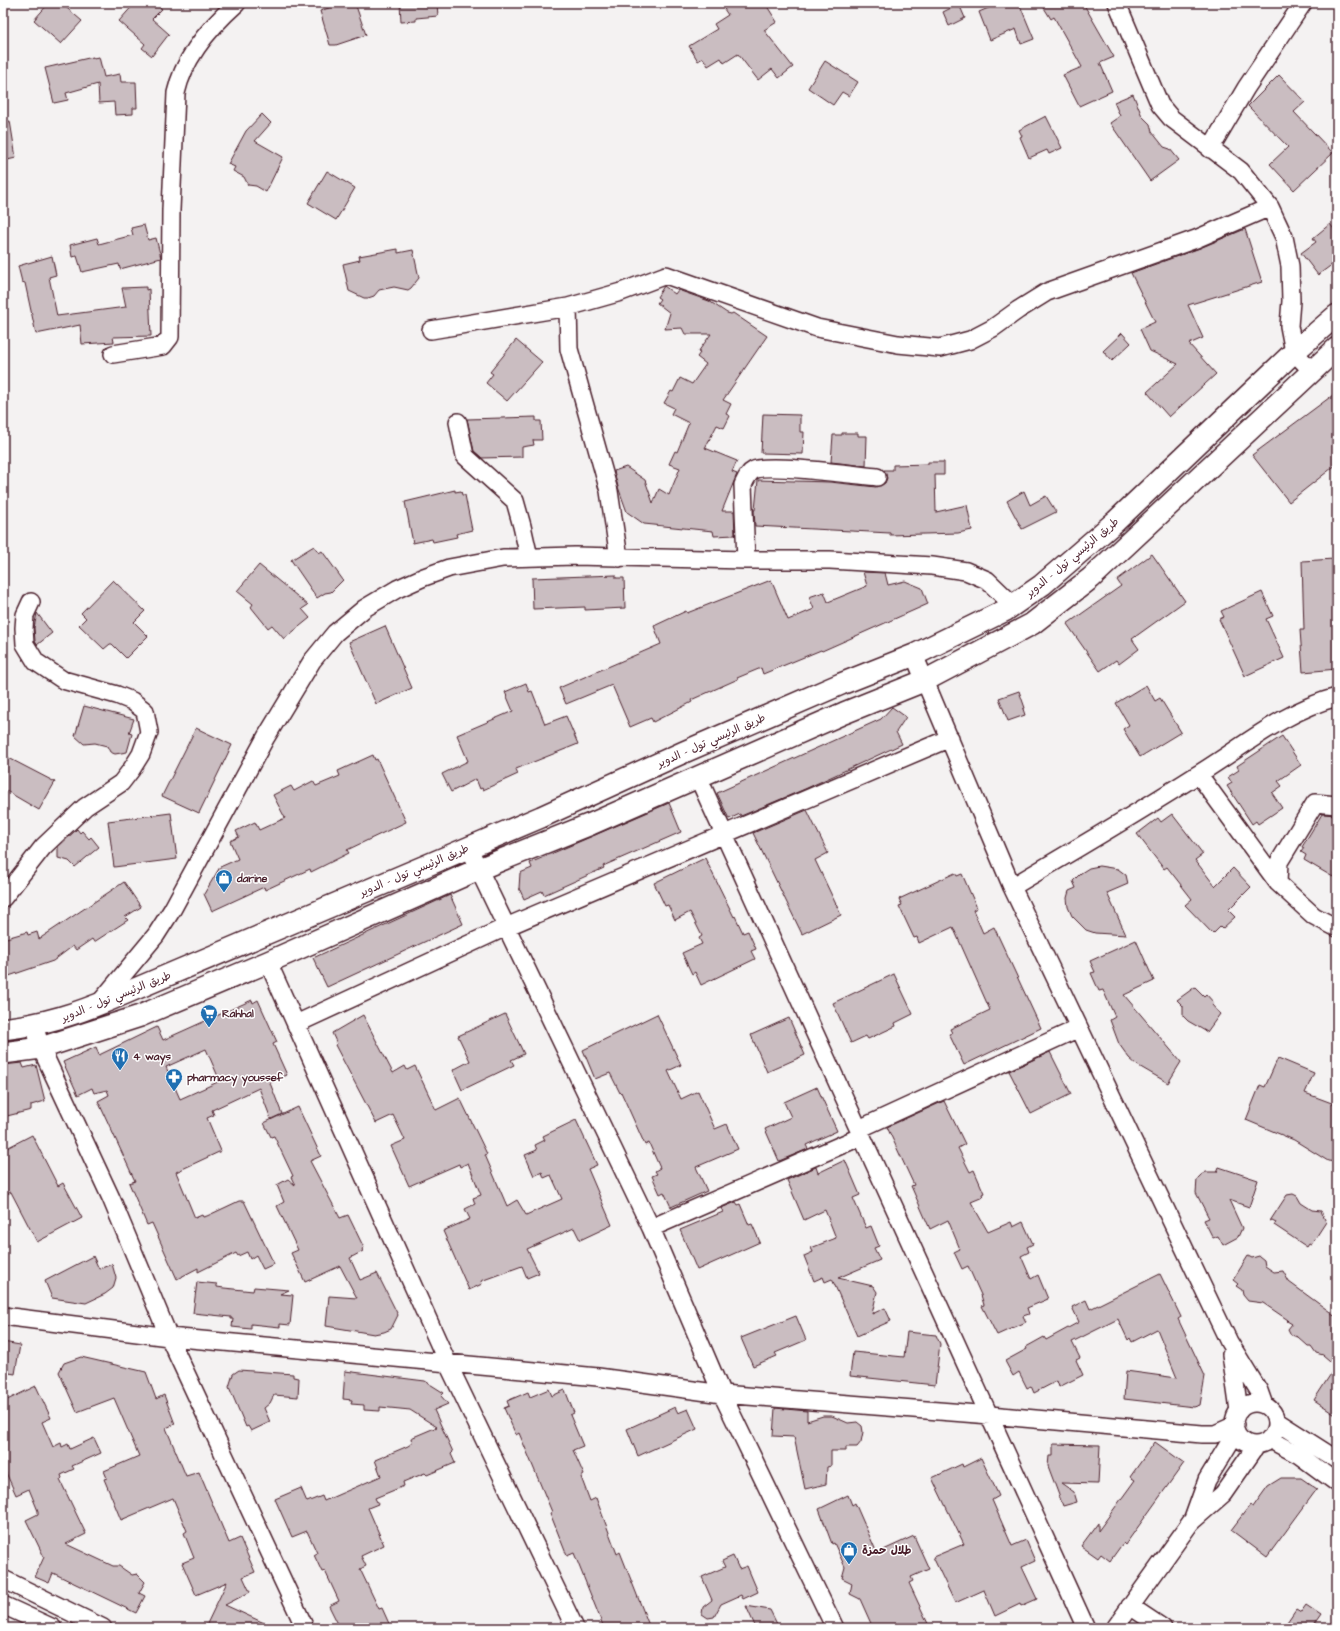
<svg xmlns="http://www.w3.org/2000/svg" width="1340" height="1631" font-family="'Architects Daughter','Playpen Sans Arabic',sans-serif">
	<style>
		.building { fill: #cabdc1; stroke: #4a1f2b; fill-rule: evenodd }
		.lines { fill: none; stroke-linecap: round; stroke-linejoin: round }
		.minor-casing { stroke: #4a1f2b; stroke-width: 20 }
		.major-casing { stroke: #4a1f2b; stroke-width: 24 }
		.minor { stroke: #fff; stroke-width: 17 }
		.major { stroke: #fff; stroke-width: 21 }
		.labels { text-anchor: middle; stroke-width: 3; stroke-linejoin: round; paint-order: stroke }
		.street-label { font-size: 11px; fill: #4a1f2b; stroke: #fff }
		.poi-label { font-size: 11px; font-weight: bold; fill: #4a1f2b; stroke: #fff; text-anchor: start }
	</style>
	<rect width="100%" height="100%" fill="#f4f2f2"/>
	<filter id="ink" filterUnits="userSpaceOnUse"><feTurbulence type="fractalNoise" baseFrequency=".025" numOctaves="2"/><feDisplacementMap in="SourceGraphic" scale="8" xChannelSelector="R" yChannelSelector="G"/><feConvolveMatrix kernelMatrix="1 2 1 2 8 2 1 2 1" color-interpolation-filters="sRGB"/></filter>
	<g filter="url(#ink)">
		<path class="building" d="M49 3H61L82 21 61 44 34 20Z
			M135 3H155L162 9 152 19 169 34 152 56 142 48 145 44 119 21Z
			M343 3H355L366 35 336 45H330L320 11Z
			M400 3H437L438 16 416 18V21L401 22Z
			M734 3H765L777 22 764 30 793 67 779 78 772 69 758 80 738 54 724 63 721 58 708 66 703 58 698 61 689 46 717 29 714 24 728 15 724 9Z
			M1000 3H1019L1034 39 1021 44 1016 29 990 40 979 12Z
			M1041 3H1083L1114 57 1100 63 1112 91 1079 106 1063 75 1082 67 1054 17 1051 19Z
			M959 4 965 18 949 26 943 12Z
			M93 57V58L99 57 104 77 120 74 121 82H136L137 108H133V114L115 115 114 102 99 103 98 84 66 93 68 100 54 103 45 68Z
			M825 61 858 82 849 96 842 92 833 105 808 88Z
			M1279 75 1305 102 1294 112 1333 153 1294 190 1270 164 1288 147 1248 106Z
			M1133 94 1142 116 1150 124 1152 132 1164 147 1170 149 1179 160 1150 181 1110 123 1120 116 1114 102Z
			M262 114 271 123 255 141 283 157 266 192 256 186 248 185 244 177 233 171 235 167 228 164 246 131Z
			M1046 116 1062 148 1049 154 1047 150 1029 158 1020 137 1022 136 1019 130Z
			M10 121 16 158 3 161V122Z
			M327 171 355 188 336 220 308 203Z
			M1330 224 1337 233V261L1318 275 1301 253 1316 242 1313 238Z
			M144 225 148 240 156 238 161 258 120 269 119 264 82 272 77 256 72 257 70 245 97 238 99 244 133 235 131 228Z
			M1245 229 1262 282 1188 305 1203 338 1189 344 1216 374 1169 417 1147 392 1178 364 1150 351 1140 329 1155 322 1131 273 1200 248Z
			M398 249V253L413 250 419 278 411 288 408 290 394 287 379 290 374 296 368 298H364L349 291 343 264 360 260 359 256Z
			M52 256 56 275 49 277 57 316 126 307 122 288 146 287V290L149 289 151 336 113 337 114 342 82 344 80 325 36 334 25 283 22 282 18 266Z
			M664 286 675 294 678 290 709 301 727 313 731 314 733 313 767 336 723 400 731 404 726 414 730 416 724 428 717 425 705 448 737 461 732 472 737 474 722 511H734L735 535 714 536 713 531 644 524 627 512 618 487 614 471 626 467 645 480 653 503 659 489 669 495 680 468 669 464 675 451 677 452 689 423 671 414 674 408 664 403 671 391 673 392 680 378 692 384 706 364 697 357 700 353 698 352 711 334H685L682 328 665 329 670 313 657 303 660 299 657 297Z
			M1122 333 1131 343 1112 361 1103 351Z
			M516 340 542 362 507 401 486 383 493 374 490 372Z
			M1337 392V464L1289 502 1252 455Z
			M763 414 800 415V432H804L803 454 761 453Z
			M536 417V421H541L542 440H533L534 445 522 447V457L482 458 474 451 467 419Z
			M842 433H858V436H867L866 466 831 462 833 435H842Z
			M928 462H944V475H935L936 512 967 505 972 530 958 533 890 535V533L755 526 754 510H755L758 480 830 482 876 487 885 483 887 478 884 470H893V465L928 464Z
			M455 490V492L461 491 462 495H465L472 530 456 534 457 537 433 542 432 539 413 543 405 502Z
			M1024 491 1030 505 1046 496 1056 512 1022 529 1007 501Z
			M314 546 319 553 322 551 343 580 331 592 325 593 317 598 291 560Z
			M1152 554 1185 601 1132 639 1139 649 1119 664 1116 660 1100 671 1067 624 1121 586 1117 580Z
			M1334 559 1337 669 1303 672 1300 630H1304L1302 561Z
			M259 565 308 605 302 609 310 618 284 639 272 625 268 628 251 607 253 604 237 591Z
			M863 572 885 573 888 585 905 581 922 588 928 604 822 651 821 650 763 674 761 668 737 678 738 679 691 700 692 702 653 722 651 718 630 727 612 685 566 704 559 688 661 644 654 626 686 611 687 613 771 580 788 620 814 609 809 597 824 592 828 602 867 586Z
			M616 575V578H624L625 608 585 610V607L533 609 532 578Z
			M113 580 145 611 134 622 148 636 126 658 112 644H110L104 649 79 625 86 618 81 613Z
			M1262 592 1273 616 1266 619 1284 658 1245 676 1219 619 1224 617 1221 611Z
			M37 613 52 633 37 645 35 641 34 628Z
			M385 626 412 688 376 704 349 642Z
			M526 683 529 692 532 691 545 724 566 716 578 744 516 769 518 774 483 790 482 788 480 789 476 779 451 792 442 774 468 761 457 735 513 711 505 692Z
			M1146 685 1155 701 1160 698 1181 732 1140 757 1123 729 1129 725 1116 703Z
			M1019 691 1025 708 1023 709 1025 715 1008 721 999 698Z
			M84 706 134 719 129 733 132 734 127 752 115 754 110 752 107 746 95 743 84 744 75 736Z
			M892 707 906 717 896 732 902 744 805 789 741 816 740 814 729 819 717 793 881 719Z
			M196 728 232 745 199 813 162 796Z
			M1282 736 1301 765 1278 781 1282 786 1272 793 1282 808 1258 824 1256 821 1252 824 1227 786 1232 783 1228 777 1239 770 1237 766Z
			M3 755 55 782 39 810 3 789Z
			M373 755 375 760 377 759 406 822 347 850 349 853 311 872 310 869 265 890 264 887 212 911 204 894 220 867 238 859 230 841 239 837 236 831 255 822 259 830 285 818 273 795 291 786 294 791 313 781 316 786 340 776 338 771Z
			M669 803 681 832 603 866 604 868 544 895 542 891 524 899 519 888 520 873 532 868 530 863Z
			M807 810 828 853 815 860 841 915 802 934 753 833Z
			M171 813 177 859 114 867 108 821Z
			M1172 814 1203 854 1195 860 1215 886 1233 868 1251 887 1228 910 1235 917 1222 929 1220 927 1213 934 1185 905 1192 899 1167 867 1164 869 1137 834 1158 818 1161 822Z
			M1322 814 1337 815V870L1333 877 1304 860 1306 855 1301 852 1304 848 1302 847Z
			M77 829 80 833 82 831 89 839 91 837 99 847 75 867 69 861 58 858V847Z
			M705 858 734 917 735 916 743 933 748 931 756 949 751 951 755 959 701 985 695 972 692 974 682 953 702 944 699 938 702 936 690 912 675 920 668 905 665 906 654 883Z
			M1099 866 1118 869 1126 875 1128 884 1107 893 1126 935 1095 933 1086 930 1072 916 1068 907 1067 898 1069 891 1076 888 1073 881 1081 873 1089 868Z
			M955 873 957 876 962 874 977 908 973 910 983 933 994 927 1041 1028 964 1065 949 1034 952 1033 950 1029 990 1010 953 927 919 943 917 937 914 938 899 906 902 905 899 899Z
			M124 882 141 907 125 917 128 920 94 942 92 939 76 950 73 946 53 961 3 978V939L27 932 28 935 37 932 39 939Z
			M450 895 463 924 327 987 313 958Z
			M1136 940 1154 981 1124 995 1181 1062 1168 1083 1137 1065 1129 1058 1119 1044 1110 1020 1115 1017 1103 990 1099 991 1091 973 1095 972 1090 961Z
			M894 974 913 1014 895 1023 896 1026 868 1039 866 1036 851 1043 833 1003Z
			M1195 987 1204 996 1206 994 1214 1003 1212 1005 1220 1014 1207 1032 1188 1021 1183 1016V1006L1177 1000Z
			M252 1000 253 1003 258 1000 277 1042 273 1044 287 1075 270 1083 282 1114 271 1119 259 1088 212 1110 214 1115 207 1118 221 1151 176 1172 195 1218 202 1215 203 1217 207 1216 239 1201H244L274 1264 263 1269 256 1255 250 1259 247 1252 238 1256 236 1253 198 1272V1268L177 1279 152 1223 147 1225 129 1183 135 1181 98 1101 109 1095 107 1090 94 1093 92 1088 78 1095 63 1062 96 1047 99 1055 157 1027 163 1040ZM206 1049 220 1081 180 1099 166 1067Z
			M505 1014 524 1054 511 1060 514 1065 462 1090 453 1070 470 1061 458 1036Z
			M657 1014 681 1065 668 1071 681 1099 698 1091 715 1129 727 1124 738 1149 696 1167 707 1191 671 1207 664 1192 660 1194 652 1176 657 1174 655 1171 660 1168 649 1143 645 1145 621 1092 620 1093 610 1073 595 1079 583 1050Z
			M363 1015 393 1073 405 1066 407 1070 415 1066 436 1110 460 1098 487 1154 485 1155 507 1206 517 1200 526 1215 562 1199 551 1175 544 1178 542 1172 534 1176 525 1155 537 1150 535 1145 545 1140 543 1136 576 1120 597 1165 588 1169 612 1225 580 1240 574 1228 527 1249 539 1273 527 1278 522 1266 481 1281 482 1284 469 1290 443 1231 470 1219 465 1209 475 1204 473 1198 481 1195 468 1163 460 1167 459 1164 409 1186 391 1146 405 1140 393 1115 376 1123 335 1045 337 1044 332 1033Z
			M789 1018 805 1055 767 1072 751 1035Z
			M1050 1052 1071 1094 1031 1114 1009 1071Z
			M1278 1058 1314 1073 1305 1093 1337 1105V1162L1328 1161 1294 1140 1246 1120 1260 1085 1265 1087Z
			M22 1063 24 1068 36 1065 45 1101 31 1105V1110L3 1117V1065Z
			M817 1087 837 1131 806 1145 808 1149 779 1161 765 1129 791 1117 784 1102Z
			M944 1101 965 1144 958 1148 970 1172 974 1170 984 1193 982 1194 983 1197 971 1202 988 1232 1011 1222 1013 1227 1023 1222 1033 1244 1027 1247 1029 1252 1021 1256 1031 1279 1038 1275 1048 1299 1027 1308 1029 1314 1023 1316 1026 1322 997 1335 982 1306 984 1305 981 1295 968 1266 962 1269 954 1252 960 1249 948 1220 930 1229 911 1186 914 1185 887 1127Z
			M298 1107 321 1156 310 1161 340 1218 348 1215 364 1248 362 1249 363 1251 350 1258 360 1280 377 1273 398 1315 391 1329 384 1332 374 1334 326 1326 329 1296 357 1298 340 1266 305 1282 291 1253 298 1250 277 1206 284 1202 277 1185 288 1179 295 1185 291 1177 293 1176 274 1136 271 1137 264 1123Z
			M32 1135 58 1186 63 1183 82 1218 37 1242 11 1192 3 1196V1150Z
			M845 1160 860 1195 853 1198 866 1228 871 1226 879 1246 874 1248 880 1260 838 1278 873 1286 877 1292 872 1314 885 1308 891 1321 857 1336 832 1279 825 1282 823 1277 814 1281 804 1256 813 1252 811 1248 836 1238 825 1210 804 1220 787 1180 816 1167 818 1173Z
			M1219 1167 1258 1180 1249 1207 1229 1200 1242 1228 1238 1237 1223 1245 1218 1236 1213 1238 1204 1220 1209 1218 1196 1193 1197 1179 1201 1175 1206 1172H1217Z
			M1293 1194 1297 1196 1301 1203 1312 1210 1321 1211 1326 1222 1311 1245 1309 1244 1307 1247 1274 1225 1276 1222 1272 1220 1270 1221 1287 1195Z
			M736 1202 738 1205 740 1204 749 1225 752 1224 760 1242 697 1270 680 1230 723 1212 721 1208Z
			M93 1256 99 1269 112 1264 116 1278 113 1288 105 1294 86 1303 52 1298 45 1281Z
			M1248 1256 1252 1258 1259 1256 1264 1260 1265 1266 1274 1272 1283 1271 1289 1282 1337 1317V1415L1314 1400 1336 1366 1323 1355 1316 1353 1311 1346H1308L1298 1337 1291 1335 1288 1329 1292 1324 1287 1321 1288 1320 1263 1303 1248 1301 1243 1295 1242 1290 1236 1286 1238 1284 1233 1280Z
			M1160 1274 1181 1317 1178 1319 1205 1376 1200 1405 1194 1407 1124 1399 1126 1371 1177 1378 1157 1329 1132 1342 1130 1338 1128 1340 1118 1319 1072 1342 1080 1358 1076 1360 1083 1375 1059 1387 1057 1381 1034 1393 1031 1386 1027 1388 1019 1372 1013 1376 1005 1361 1027 1349 1026 1347 1044 1337 1046 1340 1079 1322 1072 1307 1086 1300 1090 1309Z
			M197 1282 217 1284V1287L224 1288 253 1291 254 1287 289 1290 280 1294 293 1295 290 1325 280 1324V1327L251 1324V1329L232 1327 233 1319H231V1317L193 1313Z
			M796 1316 806 1340 775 1353 777 1356 753 1366 741 1338Z
			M907 1332 936 1335 940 1344 935 1385 850 1376 853 1352 904 1357Z
			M3 1342 20 1345 15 1374 3 1372Z
			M81 1357 146 1372 156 1399 164 1395 175 1424 166 1428 186 1476 199 1472 229 1543 240 1538 255 1572 243 1577 250 1592 225 1605 275 1628H205L227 1582 196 1595 182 1563 194 1558 184 1533 187 1531 173 1498 121 1520 104 1479 107 1478 104 1471 139 1456 114 1398 77 1412 59 1372 64 1363Z
			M239 1370 293 1374V1377L299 1378 298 1397 274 1395 270 1403 264 1408 270 1422 251 1431 248 1426 246 1427 229 1387 233 1374Z
			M345 1371 425 1381 444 1393 441 1396 448 1404 434 1410 453 1452 451 1454 455 1463 427 1475 425 1473 403 1482 404 1486 375 1498 378 1504 368 1508 384 1545 361 1556 366 1566 360 1569 379 1609 382 1608 391 1628H340L329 1606 339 1601 325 1571 322 1572 314 1555 317 1553 307 1531 292 1537 275 1499 301 1488 307 1502 322 1496 324 1501 381 1476 375 1460 408 1446 412 1443 411 1438 437 1427 410 1410 380 1407V1411L364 1410V1405L351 1404 352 1400 343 1399Z
			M36 1386 51 1418 42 1422 53 1447 61 1443 62 1447 68 1444 70 1449 94 1438 101 1453 72 1466 74 1469 61 1475 62 1478 60 1480 86 1534 66 1544 113 1566H119L132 1575 137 1574 145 1582 139 1593 145 1596 136 1613 53 1573 49 1583 35 1577 44 1557 26 1520 38 1514V1511L29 1489 16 1495 3 1466V1402Z
			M549 1389 552 1396 565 1390 574 1413 570 1415 583 1446 573 1450 584 1475 581 1477 590 1501 596 1498 617 1554 620 1552 650 1628H604L574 1553 567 1556 550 1513 552 1512 519 1433 516 1435 504 1408 509 1406 507 1401 528 1392 530 1397Z
			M675 1407 678 1413 688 1409 697 1429 638 1456 627 1429Z
			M775 1408 807 1411V1421L823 1416H832L848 1423 857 1422 862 1426 863 1432 861 1442 857 1447H846V1451H831V1466L827 1467 826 1484 805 1489 794 1437 773 1436Z
			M1155 1442 1184 1463 1125 1545 1123 1543 1110 1561 1101 1554 1098 1558 1081 1546 1098 1523V1531L1135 1480 1130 1477Z
			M1053 1444 1100 1445 1098 1484 1061 1483 1074 1492 1077 1502 1063 1506 1048 1466 1049 1456H1053Z
			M981 1458 999 1496 992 1500 1012 1546 1026 1540 1035 1561 1022 1567 1037 1599 1021 1606 1020 1604 995 1616 984 1590 955 1603 933 1557 964 1544 932 1478 962 1464 963 1467Z
			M1281 1478H1301L1317 1489 1267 1557 1231 1530 1250 1505 1253 1507 1268 1486Z
			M848 1495 852 1505 855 1503 877 1553 914 1536 929 1569 911 1577 913 1581 909 1583 930 1628H873L860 1599 850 1594 852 1583 842 1578 845 1567 834 1543 832 1544 819 1509Z
			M733 1556 739 1569 747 1566 758 1592 743 1599 741 1595 721 1604 714 1617 708 1618 702 1614 703 1607 712 1600 702 1577 725 1567 722 1561Z
			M1306 1605 1321 1615 1312 1628H1283L1296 1609 1301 1612Z
			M746 1606 770 1610 779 1628H756Z"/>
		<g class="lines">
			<g class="minor-casing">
				<path id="minor" d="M1117 3 1160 105 1171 118 1241 171 1270 207 1284 237 1290 266 1291 301 1289 326 1294 352 1312 371
					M1210 149 1246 88 1303 3
					M568 307 569 349 609 491 619 558
					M431 330 568 307 621 292 666 275 817 328 898 344 940 348 970 340 993 328 1018 310 1047 292 1196 239 1270 207
					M113 354 163 346 170 337 171 210 176 93C184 57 210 27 237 3
					M458 422 465 456 515 501 522 526 529 557
					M746 560 743 485C746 479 748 473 754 470 767 463 856 475 877 477
					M914 655 1012 887 1229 1342 1259 1391 1264 1405
					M1199 775 1278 883 1314 916 1337 928
					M698 777 1086 1628
					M468 847 651 1228 722 1394 835 1628
					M1278 883 1279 862 1315 803 1337 805
					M1012 887C1074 850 1136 814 1197 775 1243 747 1284 711 1337 697
					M3 898 43 847 85 807 121 783 131 770 141 754 149 732 145 711 132 701 117 695 63 680 36 662 25 644 24 628 25 615 31 602
					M268 962 448 1364 575 1628
					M98 1005 156 935 172 910 266 737 312 661 335 633 365 608 397 589 424 577 449 568 503 558 575 556 746 560H830L932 566 966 571 987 580 1013 605
					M296 1024 506 927 950 738
					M34 1025 41 1048 111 1198 169 1337 305 1628
					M859 1129 1079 1028
					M651 1228 862 1136
					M3 1316 169 1337 598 1377 722 1394 990 1415 1202 1434H1215L1235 1425
					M1231 1354 1239 1411
					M1234 1424a21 21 0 1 1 42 0a21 21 0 1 1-42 0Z
					M1276 1421 1337 1460
					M1269 1439 1299 1455 1337 1483
					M1193 1519 1207 1480 1236 1432
					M3 1579 103 1628
					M3 1605 53 1628
					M1130 1606 1163 1628
					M1115 1628 1191 1522 1223 1494 1257 1445"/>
			</g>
			<g class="major-casing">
				<path id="major" d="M3 1029C45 1024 76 1014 114 998L541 817 684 752 841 684 914 655 1006 610 1042 585 1116 521 1294 352 1337 315
					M3 1053 41 1048 140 1016 268 962 479 869 591 824 844 713 926 680 1032 624 1091 578 1337 348"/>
			</g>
			<use href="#minor" class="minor"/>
			<use href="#major" class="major"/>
		</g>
	</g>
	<defs>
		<g id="shop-pin" transform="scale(0.9)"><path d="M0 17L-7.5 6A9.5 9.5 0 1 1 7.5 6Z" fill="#1f6fb2" stroke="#fff"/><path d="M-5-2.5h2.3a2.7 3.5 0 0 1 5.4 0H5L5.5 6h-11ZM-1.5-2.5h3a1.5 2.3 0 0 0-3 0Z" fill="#fff"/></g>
		<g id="supermarket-pin" transform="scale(0.9)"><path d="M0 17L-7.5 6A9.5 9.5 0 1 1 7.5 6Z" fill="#1f6fb2" stroke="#fff"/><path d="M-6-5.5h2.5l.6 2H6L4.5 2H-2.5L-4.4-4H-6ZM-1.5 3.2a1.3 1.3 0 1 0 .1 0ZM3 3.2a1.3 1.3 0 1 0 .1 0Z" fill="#fff"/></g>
		<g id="restaurant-pin" transform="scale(0.9)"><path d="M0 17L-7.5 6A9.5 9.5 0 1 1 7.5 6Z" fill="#1f6fb2" stroke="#fff"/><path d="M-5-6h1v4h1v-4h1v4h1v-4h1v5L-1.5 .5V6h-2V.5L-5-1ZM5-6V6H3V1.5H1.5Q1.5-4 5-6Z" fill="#fff"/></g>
		<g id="pharmacy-pin" transform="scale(0.9)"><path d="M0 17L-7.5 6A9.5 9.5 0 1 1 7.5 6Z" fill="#1f6fb2" stroke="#fff"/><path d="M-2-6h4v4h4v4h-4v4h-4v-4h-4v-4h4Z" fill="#fff"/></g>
	</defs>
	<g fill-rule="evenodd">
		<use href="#shop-pin" x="224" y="878"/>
		<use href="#supermarket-pin" x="209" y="1013"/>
		<use href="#restaurant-pin" x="120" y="1056"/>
		<use href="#pharmacy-pin" x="174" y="1077"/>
		<use href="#shop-pin" x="849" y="1550"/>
	</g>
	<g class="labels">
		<g class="street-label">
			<text transform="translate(1072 557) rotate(-40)" y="4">طريق الرئيسي تول - الدوير</text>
			<text transform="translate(711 740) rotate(-24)" y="4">طريق الرئيسي تول - الدوير</text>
			<text transform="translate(414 870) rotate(-23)" y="4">طريق الرئيسي تول - الدوير</text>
			<text transform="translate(116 996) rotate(-22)" y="4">طريق الرئيسي تول - الدوير</text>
		</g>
		<g class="poi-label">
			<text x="237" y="882">darine</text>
			<text x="222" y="1017">Rahhal</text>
			<text x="133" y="1060">4 ways</text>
			<text x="187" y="1081">pharmacy youssef</text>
			<text x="862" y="1554">طلال حمزة</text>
		</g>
	</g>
	<rect width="1340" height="1631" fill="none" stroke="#fff" stroke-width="16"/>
	<rect x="8" y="8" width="1324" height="1615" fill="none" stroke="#4a1f2b" stroke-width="1.5" filter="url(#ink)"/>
</svg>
